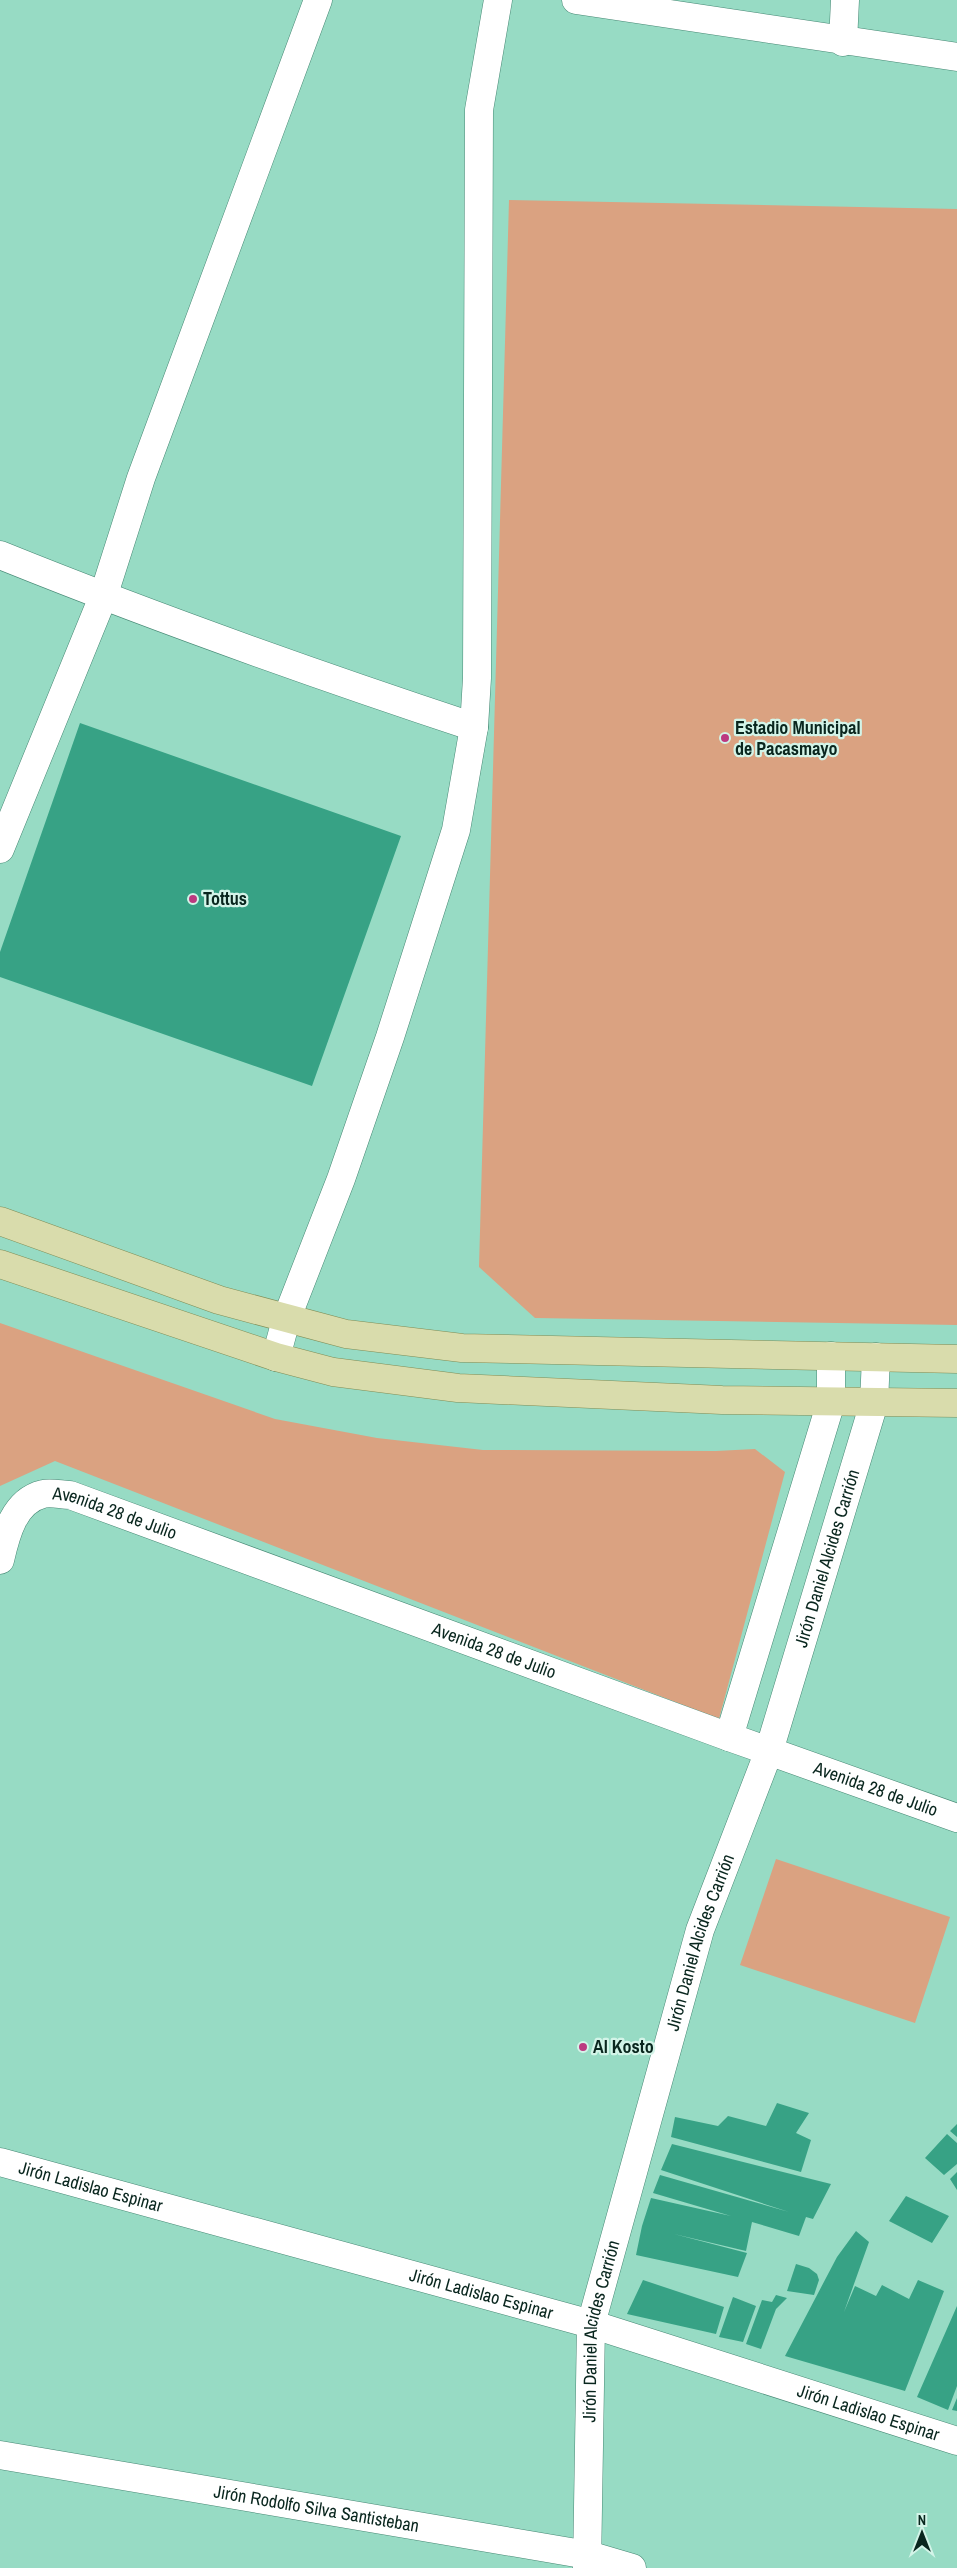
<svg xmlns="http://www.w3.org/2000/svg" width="957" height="2568" font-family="'Archivo Narrow',sans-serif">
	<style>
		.green { fill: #daa281 }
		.building { fill: #37a285 }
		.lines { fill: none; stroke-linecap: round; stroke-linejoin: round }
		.minor-casing { stroke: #468874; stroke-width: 29 }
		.secondary-casing { stroke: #468874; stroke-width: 29 }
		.primary-casing { stroke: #7f8d56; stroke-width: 29 }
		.minor { stroke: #fff; stroke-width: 28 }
		.secondary { stroke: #fff; stroke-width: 28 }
		.primary { stroke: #d9dcac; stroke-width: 28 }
		.poi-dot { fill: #bc3980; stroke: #d3f4e8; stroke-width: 2 }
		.labels { text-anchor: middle; stroke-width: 4.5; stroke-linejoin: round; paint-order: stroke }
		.poi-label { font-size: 18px; font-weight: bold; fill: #09261e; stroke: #d3f4e8; text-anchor: start }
		.street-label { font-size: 18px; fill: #09261e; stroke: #d3f4e8 }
	</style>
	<rect width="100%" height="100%" fill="#97dbc4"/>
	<path class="green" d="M509 200 957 209V1325L535 1318 479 1267Z
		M0 1323 275 1419 377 1438 483 1450 716 1451 755 1449 785 1472 719 1719 55 1461 0 1486Z
		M776 1859 950 1917 915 2023 740 1965Z"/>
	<path class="building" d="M80 723 401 836 312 1086 0 977V952Z
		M777 2103 809 2113 796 2133 811 2140 801 2172 671 2137 675 2117 718 2126 728 2116 766 2126Z
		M957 2124V2137L950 2131Z
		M947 2134 957 2143V2164L944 2175 925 2158Z
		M672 2144 831 2184 813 2219 806 2217 799 2236 752 2222 746 2251 674 2234 747 2253 738 2277 636 2255 642 2226 651 2198 731 2216 653 2193 660 2175 789 2212 661 2170Z
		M957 2172V2190L950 2179Z
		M906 2196 949 2216 932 2243 889 2221Z
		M856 2231 869 2242 844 2312 855 2286 876 2296 882 2285 909 2299 918 2280 944 2291 905 2391 785 2356 837 2257Z
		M796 2264 809 2268 817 2274 819 2280 814 2295 787 2291Z
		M643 2280 724 2307 716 2334 627 2314Z
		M776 2295 787 2298 776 2309 761 2349 746 2344 762 2300 772 2302Z
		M733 2297 756 2306 743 2342 719 2337Z
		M957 2306V2386L948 2410 917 2397Z
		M957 2398V2411L952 2410Z"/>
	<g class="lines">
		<g class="minor-casing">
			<g id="minor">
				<path d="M576 0 957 57"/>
				<path d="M843 42 845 0"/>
				<path d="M0 555C156 618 314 674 474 727"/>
				<path d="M0 849 103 597 141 478 318 0"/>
				<path d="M276 1357 286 1320 341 1179 390 1037 456 830 474 727 477 678 479 110 498 0"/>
				<path id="s1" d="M0 1560C6 1534 14 1501 43 1494 51 1492 62 1495 70 1495L729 1737 957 1818"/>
				<path d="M729 1737 831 1402V1356"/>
				<path id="s2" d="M587 2568 591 2324 700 1930 769 1751 874 1403 876 1357"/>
			</g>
		</g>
		<g class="secondary-casing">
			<g id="secondary">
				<path id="s3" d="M0 2162 591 2324 957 2441"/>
				<path id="s4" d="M0 2455 588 2555 632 2568"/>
			</g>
		</g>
		<g class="primary-casing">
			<path id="primary" d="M0 1221 219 1300 346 1334 462 1348 957 1359
				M0 1264 276 1357 333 1372 458 1388 722 1400 957 1403"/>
		</g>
		<use href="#minor" class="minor"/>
		<use href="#secondary" class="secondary"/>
		<use href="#primary" class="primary"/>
	</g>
	<g class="poi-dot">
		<circle cx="725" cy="738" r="5"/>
		<circle cx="193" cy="899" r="5"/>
		<circle cx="583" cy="2047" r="5"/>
	</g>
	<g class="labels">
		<g class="poi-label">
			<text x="735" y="734">Estadio Municipal<tspan x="735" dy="21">de Pacasmayo</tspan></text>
			<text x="203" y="905">Tottus</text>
			<text x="593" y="2053">Al Kosto</text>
		</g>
		<g class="street-label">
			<text dy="6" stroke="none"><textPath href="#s1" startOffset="158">Avenida 28 de Julio</textPath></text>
			<text dy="6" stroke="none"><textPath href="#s2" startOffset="1046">Jirón Daniel Alcides Carrión</textPath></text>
			<text dy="6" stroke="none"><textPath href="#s1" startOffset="562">Avenida 28 de Julio</textPath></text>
			<text dy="6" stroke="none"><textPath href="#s1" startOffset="968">Avenida 28 de Julio</textPath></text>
			<text dy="6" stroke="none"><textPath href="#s2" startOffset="641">Jirón Daniel Alcides Carrión</textPath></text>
			<text dy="6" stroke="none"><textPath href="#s3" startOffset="94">Jirón Ladislao Espinar</textPath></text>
			<text dy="6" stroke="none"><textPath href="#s3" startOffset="499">Jirón Ladislao Espinar</textPath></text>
			<text dy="6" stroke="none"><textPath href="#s2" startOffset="238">Jirón Daniel Alcides Carrión</textPath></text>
			<text dy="6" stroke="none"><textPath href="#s3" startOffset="904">Jirón Ladislao Espinar</textPath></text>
			<text dy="6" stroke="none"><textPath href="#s4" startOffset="321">Jirón Rodolfo Silva Santisteban</textPath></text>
		</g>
	</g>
	<g transform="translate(922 2533)" stroke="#d3f4e8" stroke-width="4" paint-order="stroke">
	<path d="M0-4L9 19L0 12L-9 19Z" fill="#09261e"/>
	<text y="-8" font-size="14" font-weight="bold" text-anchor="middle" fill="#09261e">N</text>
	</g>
</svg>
